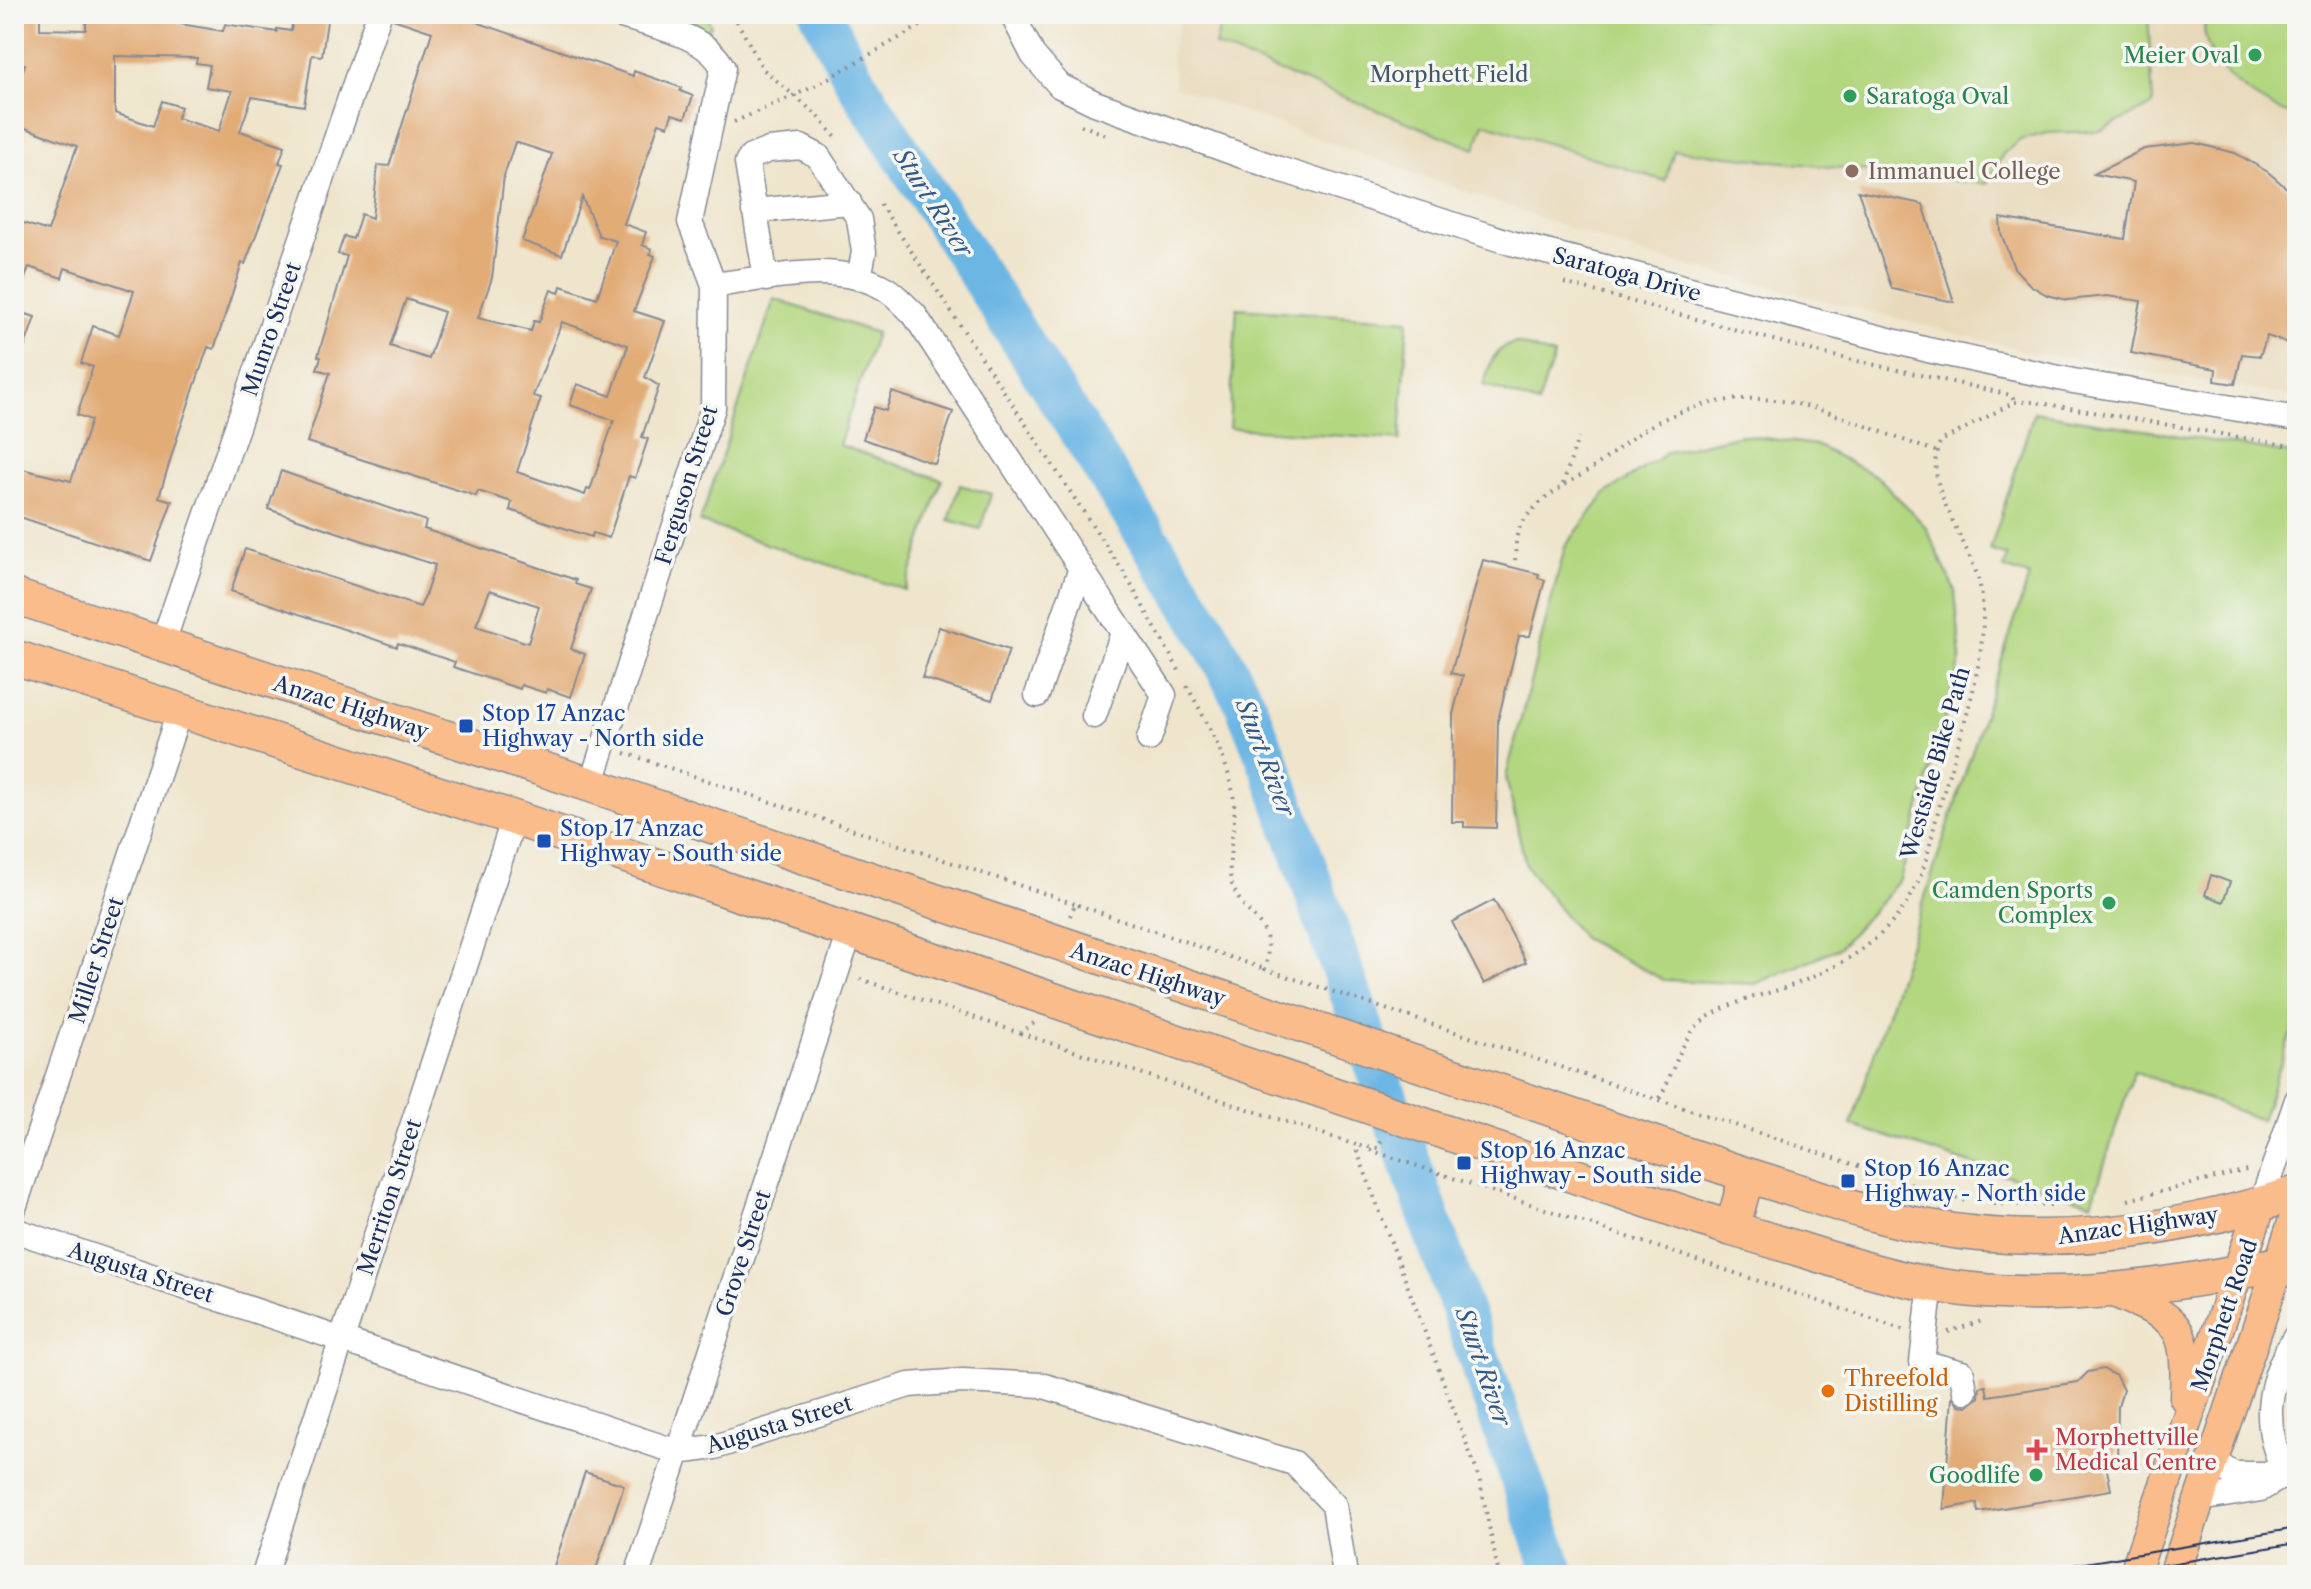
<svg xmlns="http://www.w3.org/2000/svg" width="2311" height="1589" font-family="'Libre Caslon Text',serif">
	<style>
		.built { fill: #e8d9ba }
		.green { fill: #b3d780; stroke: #67836f; stroke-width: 2 }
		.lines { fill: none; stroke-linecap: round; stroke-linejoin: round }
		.river { stroke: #6cb6e4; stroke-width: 42 }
		.building { fill: #e2ac77; fill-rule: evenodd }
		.minor-casing { stroke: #858a95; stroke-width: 27 }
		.major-casing { stroke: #858a95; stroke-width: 33 }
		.highway-casing { stroke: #858a95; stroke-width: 37 }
		.path { stroke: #858a95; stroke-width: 4; stroke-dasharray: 2 6; stroke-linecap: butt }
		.minor { stroke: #fff; stroke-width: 24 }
		.major { stroke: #fabc8b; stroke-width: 30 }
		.highway { stroke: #fabc8b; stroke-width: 34 }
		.tram { stroke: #1b2f5e; stroke-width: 2 }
		.leisure-dot { fill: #2e9e5b; stroke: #f6f6f2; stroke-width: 3 }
		.education-dot { fill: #8d6e63; stroke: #f6f6f2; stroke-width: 3 }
		.transit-dot { fill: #1a4fb4; stroke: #f6f6f2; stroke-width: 3 }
		.food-dot { fill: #e8710a; stroke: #f6f6f2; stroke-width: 3 }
		.health-dot { fill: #e0444e; stroke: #f6f6f2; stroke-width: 3 }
		.labels { text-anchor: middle; stroke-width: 7; stroke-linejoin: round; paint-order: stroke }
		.leisure-label { font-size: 22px; fill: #27864d; stroke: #f6f6f2; text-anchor: end }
		.park-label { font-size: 22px; fill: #415966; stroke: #f6f6f2 }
		.education-label { font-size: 22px; fill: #785e54; stroke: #f6f6f2; text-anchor: start }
		.street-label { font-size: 22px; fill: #1b2f5e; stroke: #f6f6f2 }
		.transit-label { font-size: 22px; fill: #164399; stroke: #f6f6f2; text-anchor: start }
		.food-label { font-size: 22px; fill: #c56008; stroke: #f6f6f2; text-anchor: start }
		.health-label { font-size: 22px; fill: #be3a42; stroke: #f6f6f2; text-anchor: start }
		.water-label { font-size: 24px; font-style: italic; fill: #335886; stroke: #f6f6f2 }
	</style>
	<rect width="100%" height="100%" fill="#f6f6f2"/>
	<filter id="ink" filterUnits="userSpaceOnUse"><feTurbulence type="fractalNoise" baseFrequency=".0125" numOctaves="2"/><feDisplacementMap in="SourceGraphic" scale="16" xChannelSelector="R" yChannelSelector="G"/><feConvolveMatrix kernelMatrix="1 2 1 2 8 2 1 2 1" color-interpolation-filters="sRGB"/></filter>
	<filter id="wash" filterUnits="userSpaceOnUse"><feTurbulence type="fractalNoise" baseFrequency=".006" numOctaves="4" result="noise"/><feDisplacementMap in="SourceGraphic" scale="32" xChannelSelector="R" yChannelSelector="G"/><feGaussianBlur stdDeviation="1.8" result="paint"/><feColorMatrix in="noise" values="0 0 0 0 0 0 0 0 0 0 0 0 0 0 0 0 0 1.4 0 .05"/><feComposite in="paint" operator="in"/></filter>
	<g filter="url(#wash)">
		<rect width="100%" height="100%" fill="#efe5cc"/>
		<path class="built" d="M1181 14H2297V397L2030 352 1641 254 1175 87 1171 54Z"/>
		<path class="green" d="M615 14H706L711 26 696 42Z
			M1223 14H2148L2153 105 2100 131 2047 133 2020 140 2003 154 1987 184 1674 150 1665 181 1484 123 1475 149 1215 46Z
			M2205 14H2297V117C2255 102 2196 66 2205 14Z
			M774 299 876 333 839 445 942 480 905 590 700 522Z
			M1237 308 1408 320 1400 440 1229 428Z
			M1516 343 1554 356 1538 404 1483 385C1490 365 1493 347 1516 343Z
			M2034 412 2297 455V1017L2261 1120 2134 1071 2092 1203 1851 1125 2029 576 2004 568 2008 556 1990 550Z
			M1741 435 1816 445 1878 477 1926 527 1955 591 1961 660 1900 880 1839 948 1755 984 1664 980 1582 938 1526 866 1506 777 1565 547 1605 494 1668 452Z
			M960 485 991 494 980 529 949 520Z"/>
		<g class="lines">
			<path class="river" d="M821 14 857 84 1203 624 1244 701 1273 773 1555 1575"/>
		</g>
		<g id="blocks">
			<path class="building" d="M14 14H40V29L86 30V14H180V24L223 31 225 24 277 32V29L291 31 294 14H328L322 56 312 55 304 106 252 97 240 131 285 146 279 163 283 164 245 264 242 263 214 349 208 347 176 441 159 497 172 501 151 561 14 515V467L71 481 91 420 77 415 93 367 81 363 93 326 119 335 134 291 65 268 62 278 29 267 17 301 14 300V220L48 231 77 146 14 124V98L25 64H14ZM115 56 197 58 196 63 210 65 206 87 232 91 219 131 177 118 181 107 162 101 153 126 115 113Z
				M394 14H453L633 76 634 71 682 88 680 91 693 96 685 118 672 114 668 126 659 123 624 224 646 232 642 245 652 249 650 254 655 256 634 311 665 321 645 377 659 386 642 437 648 439 635 478 629 476 609 538 593 533 591 537 510 510 512 502 478 491 476 496 307 442 330 373 317 369 321 357 318 356 347 256 338 254 344 236 353 239 361 214 372 218 378 165 389 166 432 32 393 19ZM515 142 552 154 522 241 562 255 582 197 599 236 616 241 597 298 561 286 559 293 551 290 539 322 534 321 531 331 478 318 492 278 504 176ZM406 299 444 312 429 359 390 346ZM562 322 628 345 611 396 577 384 570 405 614 420 590 490 587 489 585 495 517 472 541 398 533 396Z
				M2195 143 2235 153 2268 172 2297 197V346L2267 336 2260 356 2242 354 2235 384 2215 381 2216 369 2131 353 2141 301 2107 296 2067 300 2047 295 2030 285 2014 268 2001 233 2000 218 2125 239 2134 182 2094 174 2144 149Z
				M1858 191 1923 204 1954 302 1892 289Z
				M14 310 35 317 17 369 14 368Z
				M892 392 953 412 935 464 863 439 874 407 886 411Z
				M281 471 426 521 424 529 576 580 575 584 591 589 571 649 585 654 571 697 547 689 546 693 521 685 520 689 453 667 455 662 398 643 397 647 231 591 245 549 420 607 424 599 435 565 268 509ZM490 590 539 606 528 643 476 626Z
				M1483 560 1539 574 1538 578 1545 580 1530 636H1519L1498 720 1496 828 1464 827V822H1452L1453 714 1463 676 1451 673Z
				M939 627 1009 650 992 700 922 678Z
				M2211 875 2230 882 2223 902 2205 895Z
				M1494 900 1526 962 1484 984 1452 922Z
				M2103 1369 2116 1376 2123 1390 2118 1407 2117 1465H2106L2111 1490 1978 1512 1977 1503 1944 1509 1952 1397 1959 1405 1968 1406 1979 1397 1980 1387 1986 1386 1988 1396 2078 1382 2088 1372Z
				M585 1472 624 1485 594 1575H551Z"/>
		</g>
	</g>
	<g filter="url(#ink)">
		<use href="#blocks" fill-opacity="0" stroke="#858a95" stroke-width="2"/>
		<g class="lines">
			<g class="minor-casing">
				<path id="minor" d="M1012 14 1033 55 1060 86 1095 103 1276 168 1511 243 1928 350 2073 381 2297 419
					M754 211 849 202
					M766 279 747 163 751 157 769 150 801 147 818 156 859 219 864 252 859 278
					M714 285C767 279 837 259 886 289 896 295 905 306 914 314L1164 695 1149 739
					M162 645 379 14
					M1037 695 1081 568
					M1094 716 1123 633
					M591 785 713 408 714 285 690 222 723 68C706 33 650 26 615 14
					M2261 1204 2297 1100
					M14 1208 179 712
					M14 1230 677 1452 715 1447 909 1385 963 1381 1041 1385 1294 1463 1334 1505 1345 1575
					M1931 1283 1922 1362 1962 1373 1965 1391
					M2213 1460 2232 1474H2285
					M2286 1474C2260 1425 2267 1380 2297 1334
					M2200 1499 2261 1489 2286 1474
					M264 1575 514 818
					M637 1575 850 932"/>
			</g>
			<g class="major-casing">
				<path id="major" d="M2112 1291C2180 1320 2188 1323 2185 1398
					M2134 1575 2261 1204
					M2174 1575 2297 1211"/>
			</g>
			<g class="highway-casing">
				<path id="highway" d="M14 596 591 785 1747 1175C1807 1193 1868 1216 1929 1227 2053 1250 2179 1231 2297 1193
					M14 657 514 818 1732 1229C1791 1245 1849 1267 1909 1280 2037 1308 2171 1287 2297 1260
					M1732 1229 1747 1175"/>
			</g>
			<path class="path" d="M733 14 763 69 818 116 838 140
				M734 122 813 87 941 14
				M1081 125 1106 135
				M880 204 1126 576 1181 674
				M1564 283 1821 353 2011 395 2015 402
				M1563 484 1578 438
				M1515 560C1516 550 1515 538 1519 529 1533 500 1568 484 1594 467 1616 452 1635 433 1659 421 1769 370 1833 418 1935 451
				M1187 686C1205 719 1230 762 1234 801 1237 825 1224 866 1233 887 1247 923 1277 919 1265 969L1964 1201
				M625 753 1075 904
				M1070 916 1075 904 1265 969
				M860 979 1020 1033 1034 1023
				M1020 1033 1359 1146
				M1660 1098C1672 1075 1681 1040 1700 1023 1722 1005 1751 998 1778 990 1834 972 1893 940 1918 882 1929 857 1933 827 1941 801 1959 738 1995 645 1979 582 1969 541 1919 480 1941 441L2015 402H2035L2297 447
				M1381 1141 1378 1148 1359 1146 1357 1151 1479 1477 1499 1575
				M1370 1150 1904 1330
				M2128 1200 2247 1170
				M1993 1204 2052 1205
				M1948 1332 1982 1321"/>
			<use href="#minor" class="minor"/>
			<use href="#major" class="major"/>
			<use href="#highway" class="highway"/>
			<path class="tram" d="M2013 1575 2297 1528
				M2103 1575 2297 1543"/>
		</g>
	</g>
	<g class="leisure-dot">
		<circle cx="2255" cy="55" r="8"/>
		<circle cx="1850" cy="96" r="8"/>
		<circle cx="2109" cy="903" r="8"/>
		<circle cx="2036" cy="1475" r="8"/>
	</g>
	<circle class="education-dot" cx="1852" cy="171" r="8"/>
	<g class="transit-dot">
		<rect x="458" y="718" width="16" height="16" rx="4"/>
		<rect x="536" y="833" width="16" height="16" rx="4"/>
		<rect x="1456" y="1155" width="16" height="16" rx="4"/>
		<rect x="1840" y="1173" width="16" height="16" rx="4"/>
	</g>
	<circle class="food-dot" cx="1828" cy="1391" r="8"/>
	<path class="health-dot" d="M2033 1438h8v8h8v8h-8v8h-8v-8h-8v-8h8z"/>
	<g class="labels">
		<g class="leisure-label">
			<text x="2239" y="63">Meier Oval</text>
			<text x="1866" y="104" text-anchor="start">Saratoga Oval</text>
			<text x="2093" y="898">Camden Sports<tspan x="2093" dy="25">Complex</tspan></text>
			<text x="2020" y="1483">Goodlife</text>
		</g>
		<g class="park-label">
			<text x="1449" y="82">Morphett Field</text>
		</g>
		<g class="education-label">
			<text x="1868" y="179">Immanuel College</text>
		</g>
		<g class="street-label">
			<text transform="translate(1627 274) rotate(15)" y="8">Saratoga Drive</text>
			<text transform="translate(271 329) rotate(-71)" y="8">Munro Street</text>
			<text transform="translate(686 485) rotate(-73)" y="8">Ferguson Street</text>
			<text transform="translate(351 707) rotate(18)" y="8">Anzac Highway</text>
			<text transform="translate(1935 763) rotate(-74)" y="8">Westside Bike Path</text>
			<text transform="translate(96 960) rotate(-72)" y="8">Miller Street</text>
			<text transform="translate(1148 974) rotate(18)" y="8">Anzac Highway</text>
			<text transform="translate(389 1197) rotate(-72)" y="8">Merriton Street</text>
			<text transform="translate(2138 1225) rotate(-8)" y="8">Anzac Highway</text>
			<text transform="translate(743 1253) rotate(-72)" y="8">Grove Street</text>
			<text transform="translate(141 1272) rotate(18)" y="8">Augusta Street</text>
			<text transform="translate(2224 1315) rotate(-71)" y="8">Morphett Road</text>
			<text transform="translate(779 1424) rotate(-17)" y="8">Augusta Street</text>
		</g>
		<g class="transit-label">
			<text x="482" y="721">Stop 17 Anzac<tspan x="482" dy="25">Highway - North side</tspan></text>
			<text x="560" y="836">Stop 17 Anzac<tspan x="560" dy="25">Highway - South side</tspan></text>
			<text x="1480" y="1158">Stop 16 Anzac<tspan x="1480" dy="25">Highway - South side</tspan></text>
			<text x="1864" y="1176">Stop 16 Anzac<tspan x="1864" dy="25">Highway - North side</tspan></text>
		</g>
		<g class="food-label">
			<text x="1844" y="1386">Threefold<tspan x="1844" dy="25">Distilling</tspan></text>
		</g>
		<g class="health-label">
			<text x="2055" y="1445">Morphettville<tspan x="2055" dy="25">Medical Centre</tspan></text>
		</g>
		<g class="water-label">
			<text transform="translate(933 203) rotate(57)" y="8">Sturt River</text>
			<text transform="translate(1265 758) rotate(69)" y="8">Sturt River</text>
			<text transform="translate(1483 1367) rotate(71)" y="8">Sturt River</text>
		</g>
	</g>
	<rect width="2311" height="1589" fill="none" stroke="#f6f6f2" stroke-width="48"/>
</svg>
